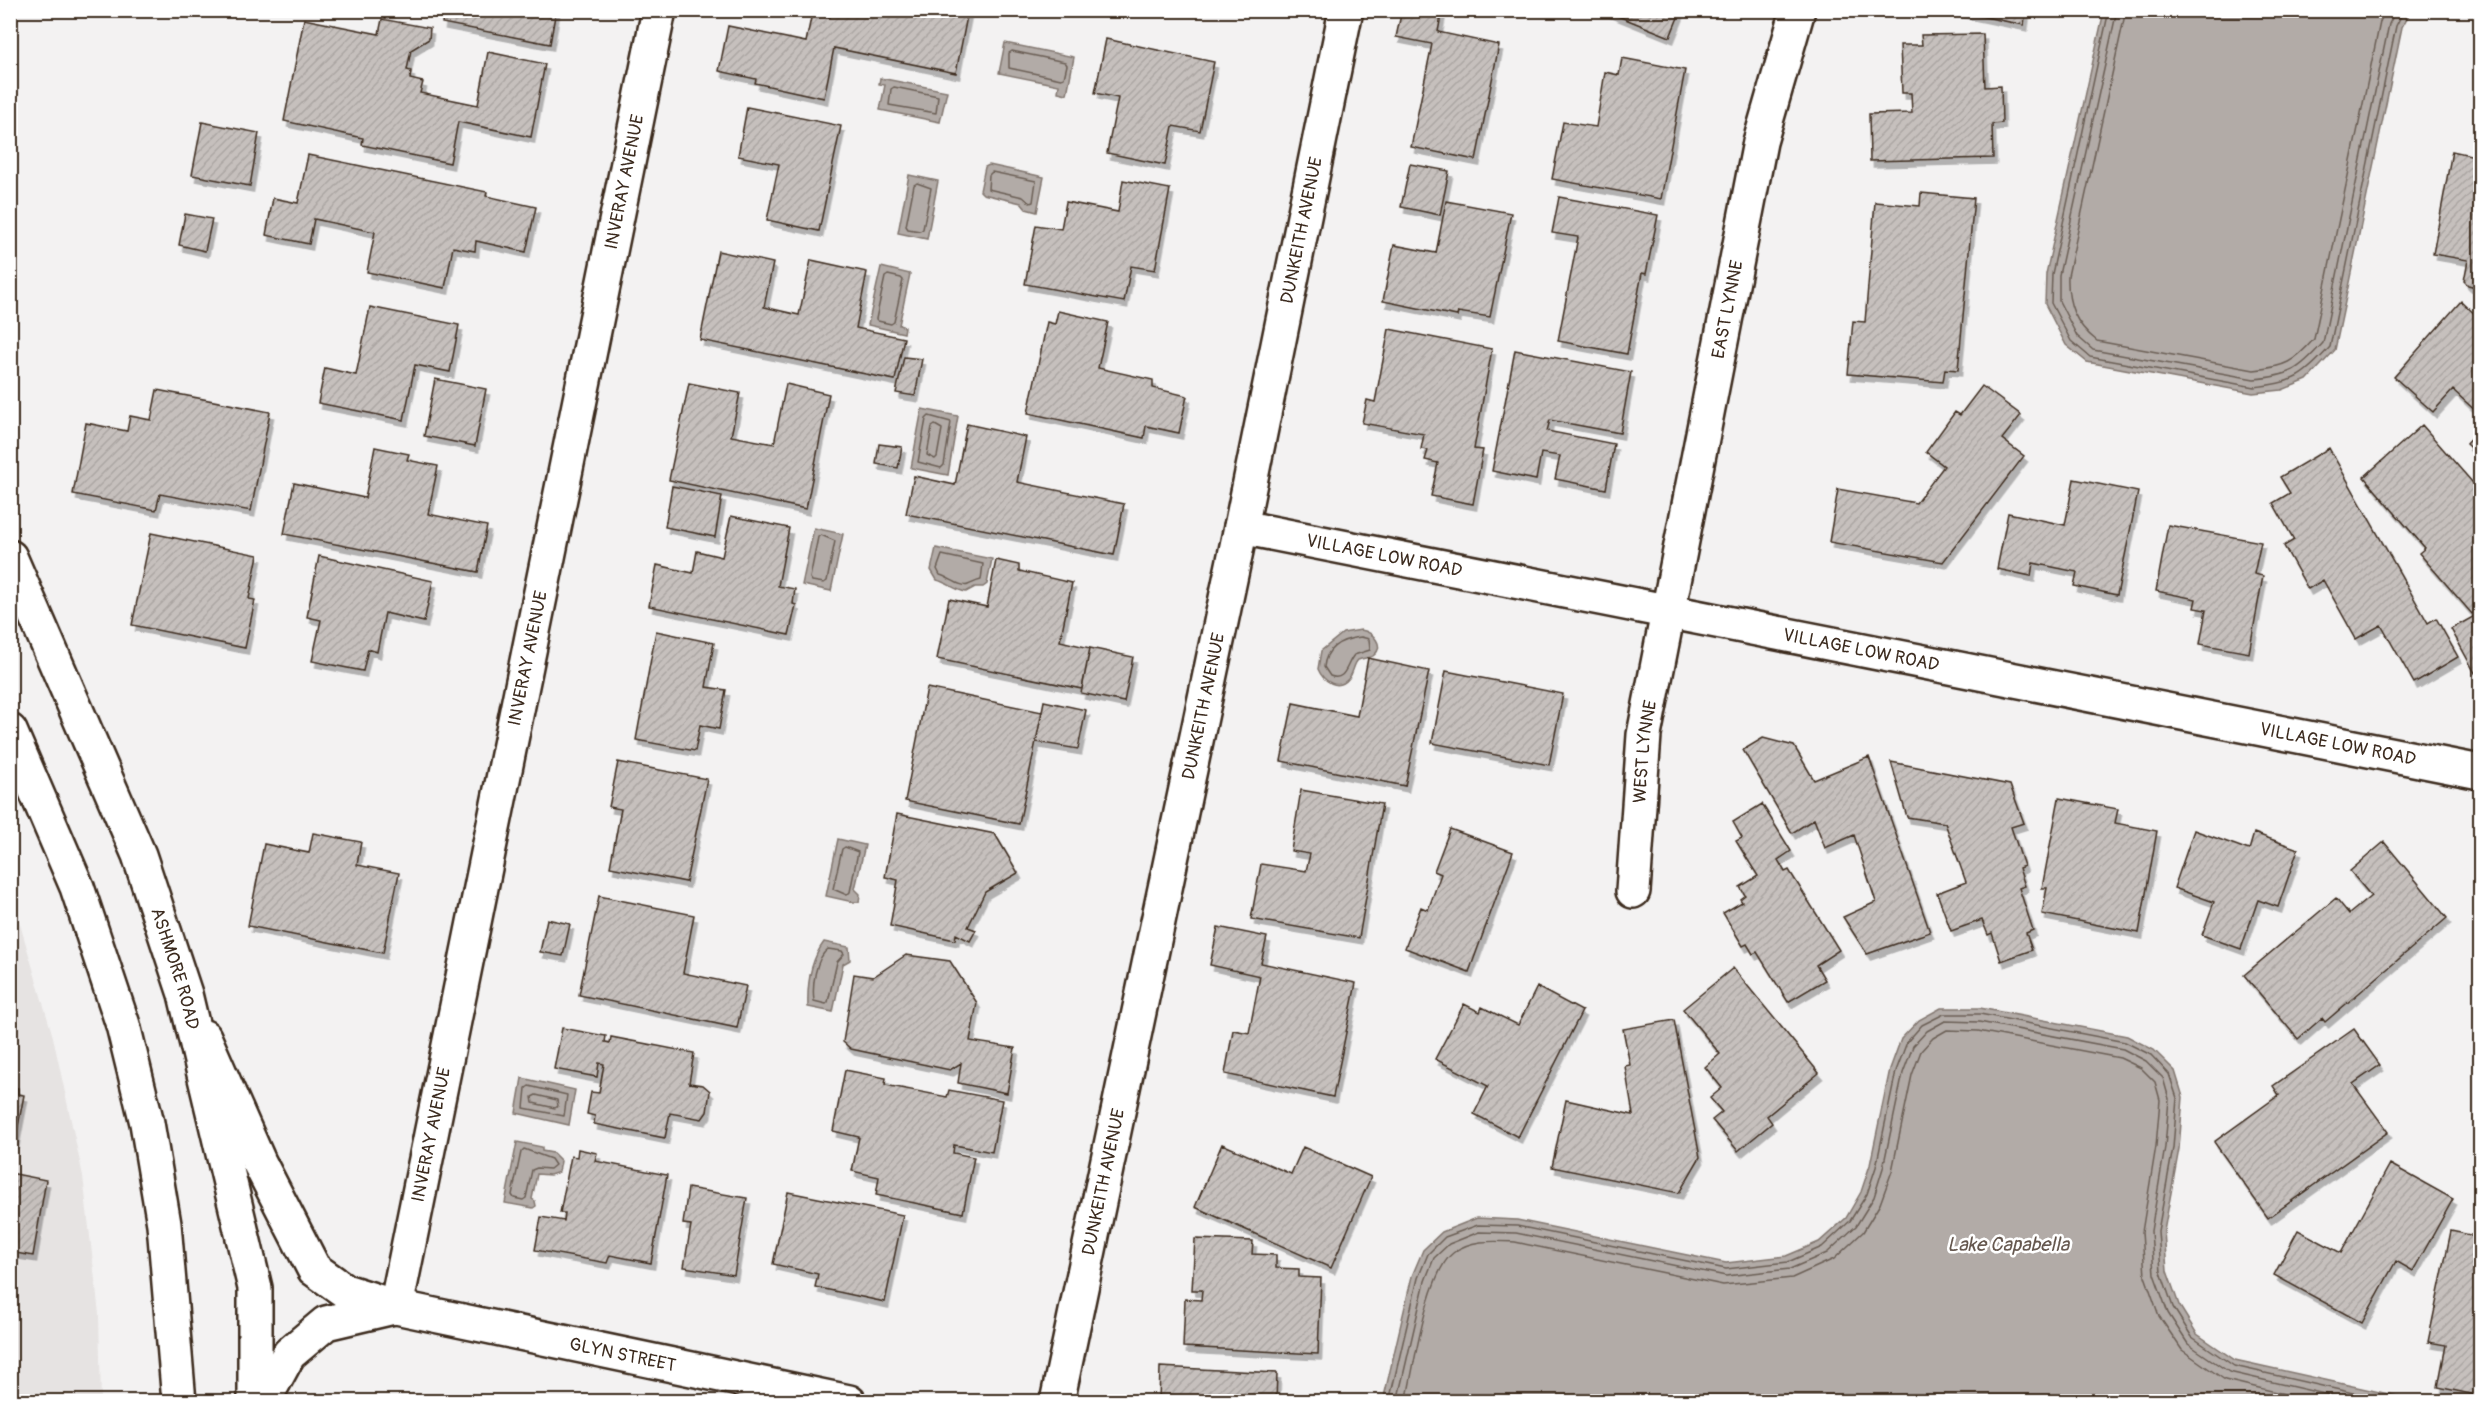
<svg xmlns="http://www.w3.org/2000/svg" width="2491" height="1412" font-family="Pangolin,sans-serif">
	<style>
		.built { fill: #e6e3e2 }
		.water { fill: #b2aba7; stroke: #827770; stroke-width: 1.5 }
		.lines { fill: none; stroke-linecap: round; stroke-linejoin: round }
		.shore { stroke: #6b5e55; stroke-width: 1.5 }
		.building { fill: url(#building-hatch); stroke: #3b2a1e; stroke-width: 1.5; filter: url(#shadow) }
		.minor-casing { stroke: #3b2a1e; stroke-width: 38 }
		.primary-casing { stroke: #3b2a1e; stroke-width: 38 }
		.minor { stroke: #fff; stroke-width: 33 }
		.primary { stroke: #fff; stroke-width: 33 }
		.labels { text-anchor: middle; stroke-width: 5; stroke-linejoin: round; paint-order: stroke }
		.street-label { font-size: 18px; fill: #3b2a1e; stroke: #fff }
		.water-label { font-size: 20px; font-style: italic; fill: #65574e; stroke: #fff }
	</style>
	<defs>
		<pattern id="building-hatch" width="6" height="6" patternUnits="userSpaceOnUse" patternTransform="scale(1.5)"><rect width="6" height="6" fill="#c6c0bd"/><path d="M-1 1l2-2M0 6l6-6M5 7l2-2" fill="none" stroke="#aba5a2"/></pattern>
		<filter id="shadow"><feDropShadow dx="3.5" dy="6" stdDeviation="0" flood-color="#0004"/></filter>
	</defs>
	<rect width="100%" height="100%" fill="#f3f2f2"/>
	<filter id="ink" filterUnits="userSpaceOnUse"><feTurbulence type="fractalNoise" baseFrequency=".0167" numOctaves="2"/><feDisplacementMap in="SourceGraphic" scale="12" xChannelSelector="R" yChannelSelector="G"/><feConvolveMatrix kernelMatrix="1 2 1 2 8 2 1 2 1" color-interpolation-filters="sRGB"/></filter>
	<g filter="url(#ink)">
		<path class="built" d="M10 890 53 1037 83 1176 99 1314 101 1401H11Z"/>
		<path class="water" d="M2104 11H2411L2402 27 2335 350 2307 380 2282 390 2253 393 2087 362 2066 345 2045 304 2046 274Z
			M1005 43 1074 57 1067 94 1058 92 1059 85 999 73Z
			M880 78 947 91 940 122 880 110 885 85 879 84Z
			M989 165 1044 177 1037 212 1026 209 1021 203 983 194 980 191 985 167Z
			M909 175 938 181 927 239 898 233Z
			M881 267 910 274 899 325 905 327 904 333 868 325Z
			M922 409 958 416 948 475 911 468Z
			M814 528 843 534 831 591 802 585Z
			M936 548 992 559 987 584 983 587H975L966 592C955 590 948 583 937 580L931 570Z
			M1361 630C1373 632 1386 646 1373 656 1370 658 1363 658 1358 660 1353 665 1354 672 1349 678 1338 692 1323 681 1318 669L1321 651 1343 633Z
			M838 839 865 845 855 889 860 894 859 902H853L826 896Z
			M824 942 849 947 850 960 843 964 833 1012 808 1007C807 983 810 961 824 942Z
			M1941 1008H1980L2127 1036 2154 1050 2175 1071 2183 1097 2179 1149 2164 1231 2167 1271 2179 1305 2197 1334 2235 1360 2420 1401H1383L1412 1276 1423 1250 1442 1232 1477 1218 1517 1220 1726 1263 1786 1256 1819 1242 1846 1218 1861 1192 1870 1165 1890 1069 1901 1039 1919 1020Z
			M522 1078 575 1090 569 1125 516 1113Z
			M517 1142 542 1147V1151L553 1153 561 1161 559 1172 550 1175 537 1174 532 1199 535 1201 536 1206 533 1208 505 1203Z"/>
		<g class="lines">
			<path class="shore" d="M2109 10 2052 274 2051 303 2071 341 2090 357 2254 387C2294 383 2303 377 2330 347L2396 26 2404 10
				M2117 10 2059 275V301L2077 336 2093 350 2254 379C2290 376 2299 370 2323 343L2389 24 2396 10
				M2126 10 2068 276C2067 304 2075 324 2097 341L2254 370C2285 367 2294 362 2314 339L2380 22 2385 10
				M1012 51 1065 62 1067 65 1064 78 1061 79 1009 68V53Z
				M894 87 938 96 936 113 889 105 891 89Z
				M992 172 1036 181 1033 202 1030 203 1023 197 988 189 989 175Z
				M917 183 931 188 923 229 920 231 908 229 906 226 914 185Z
				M888 275 901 278 903 280 894 322 891 324 878 321 876 319 885 277Z
				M929 416 951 422 944 465 941 468 918 462 926 419Z
				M935 425 942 429 937 457 935 459 927 455 932 427Z
				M821 535 835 541 827 581 824 583 812 581 810 578 818 537Z
				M942 555 983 564 981 580C976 581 973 583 968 585 962 588 948 577 940 575L937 569Z
				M1361 637 1369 639 1370 650 1354 655C1346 664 1346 682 1330 676L1324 667C1326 646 1342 639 1361 637Z
				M845 847 858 852 850 892 847 895 833 889 842 849Z
				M828 949 842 951 844 954 837 962 828 1002 826 1004 814 1001C812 986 815 959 828 949Z
				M529 1086 567 1095 564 1116 524 1108 526 1088Z
				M536 1095 557 1100 558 1106 555 1108 533 1103 532 1097Z
				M524 1149 551 1159 555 1165 550 1169 537 1168 532 1170 526 1198 523 1200 514 1198 512 1195 521 1152Z
				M1389 1402 1418 1278 1428 1254 1445 1237 1478 1225 1517 1226 1726 1269 1788 1262 1822 1247 1850 1221 1867 1194 1876 1167 1896 1071 1907 1042 1922 1025 1944 1014H1980L2125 1042 2151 1055 2169 1074 2177 1098 2173 1148 2158 1231 2161 1272 2173 1307 2192 1337 2234 1366 2393 1402
				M1397 1402 1425 1281 1434 1258 1449 1244 1479 1232 1516 1233 1726 1276 1790 1269 1827 1253 1856 1226 1874 1197 1883 1168 1903 1073 1913 1046 1927 1031 1945 1021 1979 1022 2123 1049 2146 1061 2163 1078 2169 1099 2165 1147 2151 1231 2154 1274 2168 1313 2188 1344 2229 1372 2359 1402
				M1406 1402C1414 1367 1427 1273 1453 1253 1470 1239 1494 1241 1515 1242L1723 1285 1792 1278 1834 1259 1863 1232 1880 1204 1892 1171 1912 1075 1921 1051 1933 1038 1947 1030 1978 1031 2120 1058 2141 1068 2155 1082 2160 1100 2156 1146 2142 1232 2145 1276 2159 1316 2182 1350 2225 1380 2318 1402"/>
		</g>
		<path class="building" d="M444 10H556L550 44 442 23Z
			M831 10 968 11 956 73 834 48 824 98 755 83 756 79 719 71 728 26 806 42 812 13 830 17Z
			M1402 10H1442L1438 32 1499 45 1476 160 1411 147 1432 44 1396 37Z
			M1603 10H1681L1670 37Z
			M1951 10H2026L2024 25Z
			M304 19 379 34 382 19 430 28 429 39 411 50 407 70 411 71 410 79 423 82 420 93 478 105 488 52 545 64 531 137 458 122 450 163 362 145 363 138 284 121Z
			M1983 34 1985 87 2001 86 2002 123 1992 124 1993 158 1870 161 1869 114 1912 113 1911 93H1902L1900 45H1922L1921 35Z
			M1106 39 1214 62 1200 131 1173 126 1165 165 1107 153 1118 98 1095 93Z
			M1622 58 1685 70 1661 199 1552 179 1563 122 1596 127 1605 72 1619 75Z
			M747 107 841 126 819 231 767 220 779 164 738 156Z
			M202 122 259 133 250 186 192 175Z
			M2452 151 2480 157V288L2468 285 2464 281 2468 260 2433 254Z
			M308 155 487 192 486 196 536 207 526 252 476 241 475 251 453 247 445 288 367 272 375 232 314 219 309 244 266 235 273 198 298 203Z
			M1410 164 1449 171 1440 215 1401 207Z
			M1123 180 1170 189 1155 270 1131 266 1124 302 1025 284 1036 225 1061 229 1066 202 1118 212Z
			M1921 193 1974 198 1958 370 1945 369 1943 382 1848 374 1853 321 1865 322 1875 202 1920 206Z
			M1559 197 1658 215 1646 274 1642 273 1627 354 1558 341 1578 237 1552 233Z
			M1446 201 1511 213 1490 317 1458 312 1457 316 1383 301 1394 245 1436 253Z
			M185 214 212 219 205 251 179 245Z
			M718 251 773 263 764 307 799 315 811 260 867 272 856 328 904 338 895 380 700 340Z
			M2461 301 2480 319V415L2453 390 2433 412 2394 377Z
			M370 307 459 325 450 372 415 365 404 420 318 403 325 368 356 375Z
			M1058 311 1108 322 1098 368 1153 380V388L1187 396 1179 433 1146 426 1144 438 1028 413 1047 322 1055 324Z
			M1389 329 1492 349 1474 449 1483 450 1473 504 1431 496 1438 463 1425 460 1428 450 1421 449 1424 434 1362 423 1367 400 1375 402Z
			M1515 350 1631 372 1620 433 1550 420 1547 431 1614 444 1606 489 1555 479 1560 456 1541 453 1536 480 1492 471Z
			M904 357 922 359 915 396 896 393Z
			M435 379 486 389 475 446 424 436Z
			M689 383 740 393 731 436 774 444 786 384 829 394 806 509 669 480Z
			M1982 386 2021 415 2002 439 2024 456 1943 562 1829 542 1838 489 1916 503 1944 466 1926 452 1955 412 1960 415Z
			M157 390 270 412 251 511 160 494 156 510 73 494 86 423 127 431 130 416 151 420Z
			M967 424 1026 437 1017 482 1124 504 1114 555 906 514 914 476 955 485Z
			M2422 425 2480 491V606L2472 614 2419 553 2425 548 2364 477Z
			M2480 428V457L2466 444Z
			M879 444 902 447 898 468 876 464Z
			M375 447 409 454 407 460 438 466 428 514 487 526 478 572 284 534 294 483 365 498Z
			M2329 448 2428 623 2436 618 2458 657 2414 683 2381 625 2356 639 2323 580 2308 589 2284 546 2294 540 2273 503 2290 493 2280 477Z
			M2074 479 2138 492 2117 595 2074 586 2077 572 2033 563 2031 576 1997 569 2008 513 2065 525Z
			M672 486 722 496 715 537 665 527Z
			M731 516 789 528 778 586 795 589 793 604 796 605 789 635 649 606 657 565 693 573 697 551 722 557Z
			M2168 525 2261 542 2254 574 2263 576 2249 653 2200 644 2206 610 2194 608 2196 599 2156 591Z
			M151 533 258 555 249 599 255 600 245 648 132 625Z
			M319 556 433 581 424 622 385 613 377 652 368 649 363 671 312 661 321 620 307 617Z
			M996 560 1019 565V571L1072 583 1060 641 1090 648 1082 689 937 659 949 599 987 607Z
			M2480 613V670L2475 673 2451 629Z
			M656 631 714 643 706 687 726 690 719 729 700 725 695 751 636 740Z
			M1090 648 1133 657 1124 702 1081 693Z
			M1368 658 1429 671 1405 786 1281 761 1293 703 1357 716Z
			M1446 671 1563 694 1549 765 1432 743Z
			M927 688 1042 712 1019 824 905 801Z
			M1044 701 1086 710 1078 749 1036 742Z
			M1763 738 1794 746 1814 780 1869 757 1930 932 1867 954 1843 917 1876 902 1854 835 1825 848 1814 819 1792 833 1743 750Z
			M618 762 707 779 686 882 610 867 621 809 609 807Z
			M1891 762 2010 785 2024 823 2011 827 2024 866 2019 868 2025 886 2019 888 2033 930 2026 933 2032 950 2001 961 1992 933 1988 935 1982 920 1951 931 1937 893 1966 882 1945 823 1907 817Z
			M1301 790 1382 804 1359 938 1251 919 1261 864 1306 871 1310 854 1291 851Z
			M2059 798 2118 809 2115 823 2157 831 2139 933 2042 914 2047 888H2042Z
			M1762 804 1791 851 1778 860 1785 872 1789 870 1839 950 1816 965 1825 980 1788 1002 1757 952 1753 954 1747 944 1743 946 1723 913 1742 902 1740 899 1745 895 1740 887 1758 876 1736 841 1742 838 1733 822Z
			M897 814 995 834 1018 873 985 892 968 927 976 930 970 941 956 934 955 940 890 926 898 880 885 877Z
			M1450 829 1513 852 1469 972 1405 948 1421 907 1428 910 1441 874 1434 871Z
			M2194 830 2249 850 2254 833 2298 849 2278 907 2258 900 2241 949 2202 935 2214 902 2174 888Z
			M313 833 361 842 357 865 399 873 383 953 248 926 264 844 309 853Z
			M2384 842 2447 918 2325 1022 2322 1018 2298 1039 2244 975 2336 898 2349 914 2371 896 2350 871Z
			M599 896 694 915 683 973 746 986 737 1028 579 995Z
			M547 919 570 924 563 956 540 952Z
			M1218 927 1267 937 1261 963 1356 983 1333 1097 1225 1074 1233 1030 1249 1033 1260 976 1210 965Z
			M906 955 950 961 977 1003 970 1041 1015 1048 1007 1093 958 1083 961 1063 950 1070 851 1049 843 1042 854 974 873 977Z
			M1733 968 1819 1073 1767 1116 1772 1123 1738 1151 1712 1120 1722 1112 1710 1098 1722 1088 1705 1067 1720 1054 1683 1009Z
			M1537 987 1582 1011 1518 1137 1474 1114 1488 1086 1435 1059 1464 1004 1480 1012 1482 1007 1518 1025Z
			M1674 1020 1700 1157 1679 1193 1552 1167 1566 1100 1633 1115 1625 1066 1630 1065 1623 1029Z
			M562 1028 606 1036 605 1042 610 1043 611 1037 694 1053 689 1083 703 1085 710 1091 707 1112 702 1119 670 1113 665 1138 594 1124 595 1116 587 1114 591 1092 599 1093 604 1064 599 1063 597 1077 554 1069Z
			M2354 1029 2380 1065 2353 1084 2388 1132 2268 1218 2214 1142 2279 1095 2273 1086Z
			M845 1070 886 1078 885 1085 947 1097 949 1090 1002 1100 992 1152 954 1145 953 1153 974 1157 963 1213 876 1195 879 1177 852 1171 859 1137 833 1131Z
			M10 1086 18 1088V1094L24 1095 15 1142 10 1141Z
			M1222 1144 1291 1174 1303 1147 1371 1177 1331 1268 1195 1207Z
			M578 1149 597 1153 595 1161 667 1175 651 1263 610 1255 607 1263 535 1250 541 1217 564 1221 565 1213H560L571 1156 577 1157Z
			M2390 1164 2453 1199 2413 1271 2396 1261 2362 1323 2274 1275 2298 1230 2341 1253Z
			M10 1173 46 1180 33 1256 10 1252Z
			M688 1188 747 1198 734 1275 684 1267 691 1225 683 1224Z
			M788 1192 903 1215 885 1302 815 1287 818 1274 773 1264Z
			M2451 1231 2480 1237V1396L2438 1387 2446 1345 2428 1342Z
			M1195 1239 1253 1241 1252 1254 1276 1255V1268L1299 1269V1277L1321 1278 1318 1354 1183 1347 1185 1299 1201 1300 1202 1290H1192Z
			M1160 1367 1277 1373 1276 1402H1159Z"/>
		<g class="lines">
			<g class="minor-casing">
				<g id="minor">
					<path id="s1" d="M1241 527 2480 772"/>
					<path id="s2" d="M1633 891 1644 735 1760 142 1798 10"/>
					<path id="s3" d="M204 1037 259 1162 314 1269 345 1291 396 1307 849 1402"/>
					<path id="s4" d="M396 1307 659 10"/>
					<path d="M263 1402 289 1354 326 1323 394 1307"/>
					<path id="s5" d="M1057 1402 1241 527 1346 10"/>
				</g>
			</g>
			<g class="primary-casing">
				<g id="primary">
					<path id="s6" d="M10 557 139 855 185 994 255 1288V1402"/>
					<path d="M10 731 77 887 123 1025 147 1123 164 1224 179 1402"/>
				</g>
			</g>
			<use href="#minor" class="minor"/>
			<use href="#primary" class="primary"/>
		</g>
	</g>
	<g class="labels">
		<g class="street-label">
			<text dy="6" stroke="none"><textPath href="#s4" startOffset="1148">INVERAY AVENUE</textPath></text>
			<text dy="6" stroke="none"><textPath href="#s5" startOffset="1197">DUNKEITH AVENUE</textPath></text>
			<text dy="6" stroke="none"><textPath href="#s2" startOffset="590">EAST LYNNE</textPath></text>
			<text dy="6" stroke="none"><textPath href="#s1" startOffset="146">VILLAGE LOW ROAD</textPath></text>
			<text dy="6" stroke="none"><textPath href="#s1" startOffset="632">VILLAGE LOW ROAD</textPath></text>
			<text dy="6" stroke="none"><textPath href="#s4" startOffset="662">INVERAY AVENUE</textPath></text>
			<text dy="6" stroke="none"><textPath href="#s5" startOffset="711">DUNKEITH AVENUE</textPath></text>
			<text dy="6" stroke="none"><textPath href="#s1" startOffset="1118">VILLAGE LOW ROAD</textPath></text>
			<text dy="6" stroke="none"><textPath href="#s2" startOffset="140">WEST LYNNE</textPath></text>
			<text dy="6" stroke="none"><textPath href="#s6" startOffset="444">ASHMORE ROAD</textPath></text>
			<text dy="6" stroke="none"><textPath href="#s4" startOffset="176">INVERAY AVENUE</textPath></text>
			<text dy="6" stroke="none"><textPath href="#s5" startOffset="225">DUNKEITH AVENUE</textPath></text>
			<text dy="6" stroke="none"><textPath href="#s3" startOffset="580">GLYN STREET</textPath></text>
		</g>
		<g class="water-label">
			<text x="2008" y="1251">Lake Capabella</text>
		</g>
	</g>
	<rect width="2491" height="1412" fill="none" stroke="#fff" stroke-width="36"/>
	<rect x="18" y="18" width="2455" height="1376" fill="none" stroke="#3b2a1e" stroke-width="2" filter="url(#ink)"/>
</svg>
